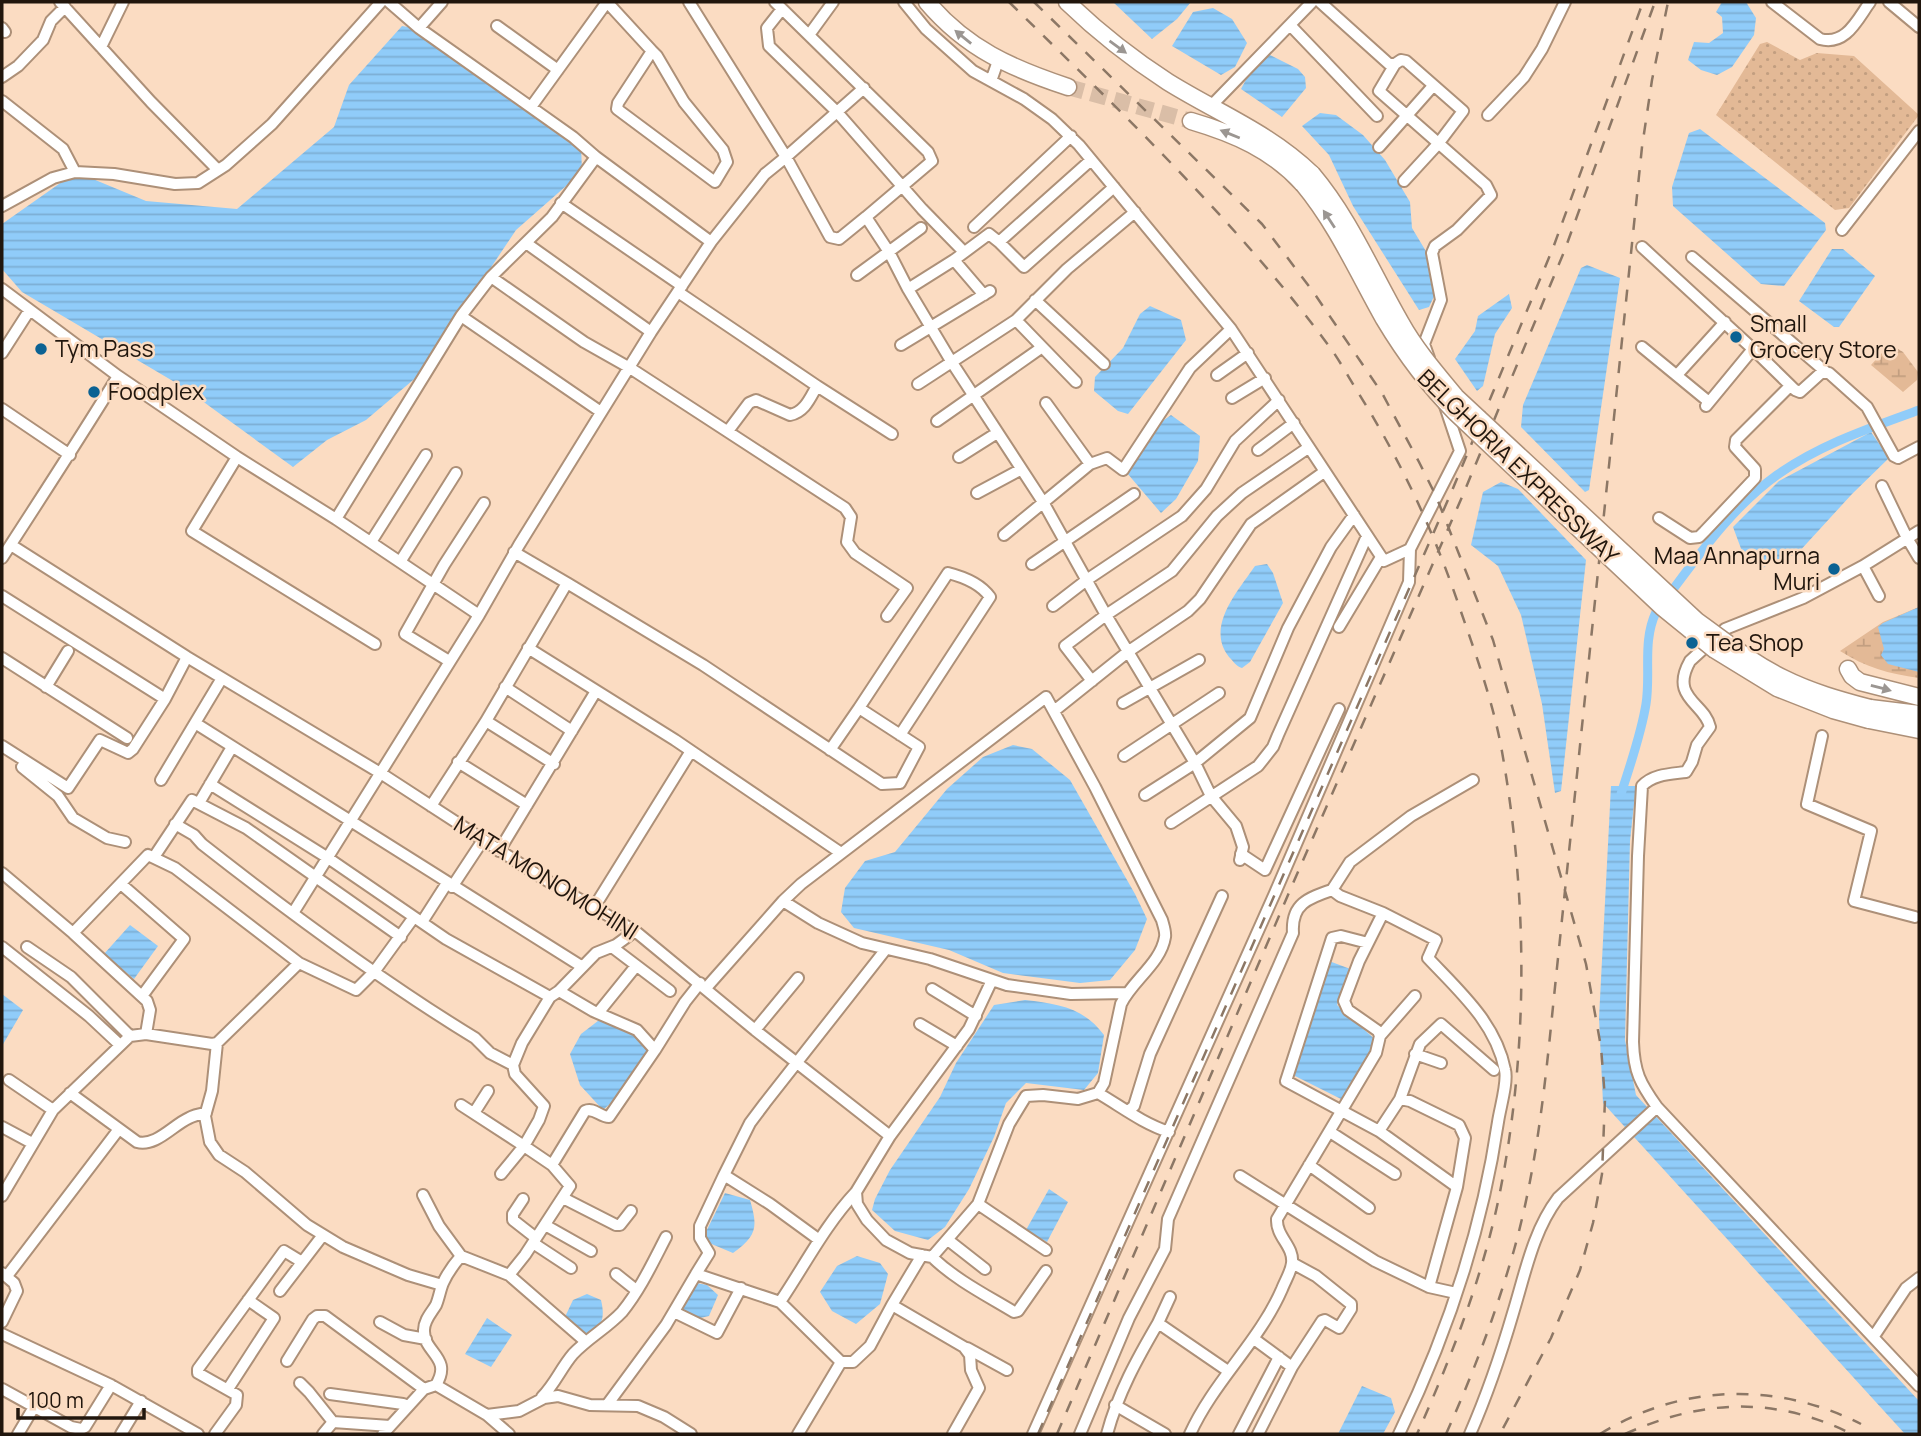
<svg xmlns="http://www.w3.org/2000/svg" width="1921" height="1436" font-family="Manrope,sans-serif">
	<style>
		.green { fill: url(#green-dots) }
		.wetland { fill: url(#wetland-marsh) }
		.water { fill: url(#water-rules) }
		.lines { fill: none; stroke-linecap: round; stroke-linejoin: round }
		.canal { stroke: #90ccf9; stroke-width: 9 }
		.highway-tunnel { stroke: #dabea7; stroke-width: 16; stroke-dasharray: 16 8; stroke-linecap: butt }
		.minor-casing { stroke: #ad9078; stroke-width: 14 }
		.highway-casing { stroke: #ad9078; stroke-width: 19 }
		.minor { stroke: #fff; stroke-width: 10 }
		.highway { stroke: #fff; stroke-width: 16 }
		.rail { stroke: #8c7765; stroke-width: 2.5; stroke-dasharray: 12 12; stroke-linecap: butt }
		.highway-bridge-casing { stroke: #ad9078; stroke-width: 19; stroke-linecap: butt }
		.highway-bridge { stroke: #fff; stroke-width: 16 }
		.oneway { fill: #9b9692 }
		.poi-dot { fill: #0b6293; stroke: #fbdcc2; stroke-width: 2.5 }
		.labels { text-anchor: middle; stroke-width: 5; stroke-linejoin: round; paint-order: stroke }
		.poi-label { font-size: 23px; fill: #21160d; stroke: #fbdcc2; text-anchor: start }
		.street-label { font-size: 23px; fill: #21160d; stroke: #fbdcc2 }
	</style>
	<defs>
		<pattern id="green-dots" width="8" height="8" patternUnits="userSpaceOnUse" patternTransform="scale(1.75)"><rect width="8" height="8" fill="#e3b996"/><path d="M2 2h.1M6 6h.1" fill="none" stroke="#c29e80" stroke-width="1.8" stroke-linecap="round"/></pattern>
		<pattern id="wetland-marsh" width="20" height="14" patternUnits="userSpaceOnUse" patternTransform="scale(1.75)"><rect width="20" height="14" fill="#e3b996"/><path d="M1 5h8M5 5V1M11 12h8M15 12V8" fill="none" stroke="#c29e80"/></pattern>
		<pattern id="water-rules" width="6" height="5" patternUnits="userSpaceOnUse" patternTransform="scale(1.75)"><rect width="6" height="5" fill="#90ccf9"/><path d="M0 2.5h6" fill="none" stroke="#7caed4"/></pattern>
	</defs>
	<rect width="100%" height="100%" fill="#fbdcc2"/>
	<path class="green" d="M1767 42 1800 60 1817 53 1854 56 1919 115 1849 208 1835 210 1716 115 1760 44Z"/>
	<path class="wetland" d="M1890 344 1903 352 1918 372 1917 380 1903 392 1871 365Z
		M1919 607V678C1889 674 1865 667 1840 651L1883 622Z"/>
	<path class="water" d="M1113 2H1191L1177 19 1152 39Z
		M1722 2H1746L1756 18 1754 35 1732 67 1717 75 1701 70 1688 60 1694 42 1709 43 1723 33 1722 17 1716 12Z
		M1213 8 1232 19 1247 43 1235 67 1221 75 1172 46 1193 12Z
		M402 26 425 30 499 81 541 121 581 145 582 172 516 230 419 375 366 420 327 440 293 467 183 387 22 292 2 269V224L76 172 146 201 237 209 334 127 349 85Z
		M1268 54 1298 69 1305 77 1306 88 1282 117 1241 89 1258 57Z
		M1320 113 1336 115 1363 135 1385 160 1410 202 1412 228 1427 253 1438 288 1429 307 1419 310 1353 206 1329 155 1302 126Z
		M1700 129 1825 223 1826 230 1784 286 1761 284 1673 206 1672 187 1689 133Z
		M1832 249H1843L1875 276 1839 327H1834L1799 301Z
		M1587 265 1620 278 1589 490 1585 492 1521 427 1523 405 1581 268Z
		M1509 294 1512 308 1495 334 1483 386 1477 391 1455 359 1475 331 1478 316Z
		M1150 306 1181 320 1186 340 1128 414 1118 411 1094 391 1095 377 1123 348 1140 314Z
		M1171 415 1200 436 1198 461 1176 499 1161 513 1127 473 1157 425Z
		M1871 432 1889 458 1852 494 1797 554 1775 560 1763 568 1746 562 1733 527 1779 481Z
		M1501 482 1518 489 1586 560 1561 791 1555 793 1542 704 1521 615 1498 566 1471 545 1483 492Z
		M1267 564 1273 573 1283 603 1250 662 1242 668C1236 666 1234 662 1229 657 1205 627 1238 591 1255 566Z
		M1919 607V672L1888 664 1881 655 1884 649 1878 627 1883 623Z
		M1013 745 1032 749 1070 780 1135 894 1147 919 1135 950 1110 980 1080 983 1003 973 949 950 854 928 841 912 845 888 865 861 895 852 947 789 983 757Z
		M1611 786H1636L1630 841 1625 1040 1636 1095 1919 1401V1434H1905L1603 1103 1599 1018Z
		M130 925 158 946 134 979 104 954Z
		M1329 961 1353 970 1337 1005 1379 1043 1349 1103 1291 1074Z
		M2 994 23 1010 2 1046Z
		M1025 1000C1058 1004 1083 1007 1104 1035L1098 1073 1084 1090 1026 1083 1006 1103 994 1137 969 1189 945 1227 928 1240 895 1231 872 1210 875 1199 890 1170 940 1097 956 1063 994 1005Z
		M607 1014C633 1014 641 1035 656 1054L636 1081 603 1110 580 1085 570 1054 581 1034Z
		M1049 1189 1068 1202 1047 1242 1026 1230Z
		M725 1193 750 1200C758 1227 757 1236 733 1253L702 1240Z
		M857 1256 880 1263 888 1274 880 1304 856 1324 832 1311 820 1292 837 1266Z
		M691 1282 707 1285 718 1295 709 1316 700 1318 680 1308Z
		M587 1294 601 1300C605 1317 603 1326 588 1337L564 1319 573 1300Z
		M487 1318 512 1335 491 1367 465 1354Z
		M1362 1386 1391 1398 1395 1412 1383 1434H1338Z"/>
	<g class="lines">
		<path class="canal" d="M1621 794C1630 765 1641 735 1646 704 1651 673 1642 642 1656 612 1692 565 1728 510 1777 475 1821 444 1870 428 1919 410"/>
		<path class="highway-tunnel" d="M1068 87 1191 121"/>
		<g class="minor-casing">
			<path id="minor" d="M60 2 151 102 218 170
				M607 2 652 51 657 56 684 102 723 150 727 162 715 182 617 109 618 103 652 51
				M689 2 786 157 864 88
				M775 2 928 152 932 161 866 217
				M904 2 926 29 973 71 1024 99 1052 119 1079 145 1231 329 1384 561 1410 549 1409 582 1275 893 1033 1434
				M1320 2 1389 64H1395L1401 60 1406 61 1463 111 1438 144 1404 181
				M1772 2 1820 39C1846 46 1857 20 1870 2
				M1889 2 1919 27
				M782 9 767 28 769 46 837 112 922 209 964 252
				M1290 25 1377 116
				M497 26 558 70
				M2 28 5 32
				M419 28 442 2
				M809 35 833 2
				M101 47 123 2
				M1395 64 1379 91 1486 185 1491 195 1457 230 1435 246 1432 253 1441 300 1424 344 1429 358
				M2 77 18 66 43 40 51 21 65 7
				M991 81 998 61
				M2 101 63 149 75 172
				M1211 106 1312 2
				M531 107 607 2
				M1488 115 1524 77 1542 49 1565 2
				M1379 147 1433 86
				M1091 160 999 242 1024 267 1114 187
				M561 203 682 286
				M2 206 53 178 75 172 114 174 175 184 198 183 226 165 272 124 381 2
				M974 227 1071 136
				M1842 230 1919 131
				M711 242 765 174 786 157 830 237 839 239 866 217 889 252 908 289 951 361 1043 502 1106 615 1195 763 1211 796 1236 826 1243 847 1240 860
				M526 243 651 332
				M1642 247 1753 349 1795 390 1800 392 1821 373H1829L1867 407 1894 456 1898 458 1919 447
				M1692 257 1826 372
				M954 260 984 295
				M857 275 921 228
				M491 277 584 342 630 368 845 508 851 517 847 542 855 553 907 588 887 616
				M2 289 118 376 237 457 336 519 479 615
				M908 289 954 260 989 234 999 242
				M678 292 817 386C810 398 805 412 790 415L756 400 749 403 728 431
				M1035 300 1104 364
				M461 316 601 412
				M901 345 990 291
				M1642 347 1709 402
				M2 353 29 311
				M1217 375 1248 353
				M1677 375 1725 322
				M1076 382 1016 320 1067 269 1135 212
				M918 384 1016 320
				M817 386 892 434
				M1232 398 1265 378
				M1046 403 1090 464
				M1706 406 1753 349
				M2 409 70 455
				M937 421 1041 348
				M1258 450 1294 423
				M237 457 192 531 375 644
				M959 457 997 433
				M1882 486 1907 538 1919 558
				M977 493 1020 470
				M1659 518 1690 538 1699 537 1704 532 1755 478V469L1735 447 1736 440 1790 386
				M336 519 461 316 491 277 552 217 596 157
				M1919 531 1863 566 1803 598 1725 629 1690 661C1669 698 1705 703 1710 727L1697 745 1692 762 1686 772C1671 774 1653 774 1642 786L1638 856 1633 1042C1634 1072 1640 1083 1657 1107L1919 1386
				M1004 535 1090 464 1107 458 1123 470 1190 368 1231 329
				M371 542 426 455
				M11 545 187 657 382 774 539 876 635 931 755 1030 890 1136
				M1410 549 1460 451 1444 403
				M2 558C41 498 80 438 118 376
				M400 562 456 473
				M1032 564 1134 494
				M1863 566 1879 596
				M567 583 703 665 882 784 900 783 919 747 859 708 948 573C964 577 980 583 990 597L900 735
				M2 596 165 699
				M1053 606 1088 579 1182 516 1206 489 1235 441 1279 400
				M1339 627 1381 557
				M528 648 675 740 841 853
				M2 658 127 738
				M449 661 405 634 444 565 484 503
				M222 678 195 723 581 966
				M1092 681 1065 646 1106 615 1172 571 1217 516 1242 493 1308 448
				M46 687 68 651
				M505 687 572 731
				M1123 703 1199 660
				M1054 711 1129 651 1188 611 1200 599 1251 524 1324 472
				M486 721 554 764
				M1822 736 1807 804 1871 831 1854 901 1915 917
				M2 746 68 788 100 740 128 753 133 749 165 699 187 657
				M830 750 859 708
				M1124 756 1219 693
				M458 762 527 805
				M22 767 58 796 73 818 107 838 125 842
				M161 780 195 723
				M210 784 328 858 414 917
				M1145 795 1195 763 1250 718 1288 628 1331 547 1354 515
				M199 803 232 747
				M431 806 486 721 567 583 514 552
				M1171 823 1258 766 1273 747 1278 735 1367 536
				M175 824 194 835 202 844C290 913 380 980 475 1038L490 1053 513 1065
				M499 851 596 691
				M1241 854 1265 870 1339 709
				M154 857 192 800 246 828 401 937
				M2 873 73 933 147 1001 150 1010 146 1034
				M121 884 184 939 142 996
				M452 887 483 840
				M783 901 818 923 862 943 930 959 1007 985 1071 994 1126 993
				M593 909 691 751
				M293 913 479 615 519 545 651 332 711 242 596 157 573 137 419 28 389 2
				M1383 913 1436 940 1428 958C1459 991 1496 1023 1505 1070 1508 1082 1500 1108 1498 1122 1482 1230 1447 1335 1399 1434
				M422 922 447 883
				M73 933 148 855 175 868 299 963 356 990 374 972 414 917 446 939 550 997
				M1368 943 1341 936 1332 938 1286 1081 1379 1131 1457 1187
				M2 947 89 1016 120 1045
				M27 947 71 977 130 1036
				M612 947 670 991
				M706 988 783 901 801 884 1046 697 1095 787 1162 920C1163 924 1166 932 1165 937 1161 963 1132 981 1121 1004L1104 1083 1098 1093 1078 1099 1043 1095 1026 1096 1009 1124 978 1204 932 1257 910 1253 886 1240 867 1220 857 1204 856 1192 890 1136 969 1029 992 980
				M932 989 976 1016
				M598 1013 636 966
				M920 1024 957 1046
				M755 1030 798 978
				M1380 1036 1415 996
				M217 1043 212 1091 205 1116 210 1142 219 1155 245 1172 307 1225 343 1247 408 1275 442 1285
				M655 1050 685 1002 700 983
				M1415 1054 1441 1063
				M9 1080 53 1110
				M70 1093 137 1142C156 1147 173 1125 189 1118 194 1115 200 1114 206 1113
				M1098 1093C1122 1107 1142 1123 1169 1132
				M1400 1099 1420 1044 1441 1024 1494 1070
				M461 1105 524 1146 501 1174
				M1128 1111 1134 1106 1150 1054 1222 896
				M474 1113 488 1091
				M2 1127 32 1143
				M1379 1131 1400 1099 1410 1101 1459 1125 1465 1138 1457 1187 1429 1287 1456 1293
				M1330 1132 1395 1174
				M552 1165 585 1111C594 1107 600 1117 609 1117L655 1050 637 1030 593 1011 559 991
				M1309 1165 1369 1208
				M724 1175 750 1123 765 1103 886 949
				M1240 1176 1375 1261 1429 1287
				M423 1195 439 1226 461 1256
				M2 1196 53 1110 130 1036 146 1034 212 1044 217 1043 299 963
				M563 1198 616 1225H620L631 1211
				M523 1199 513 1214V1220L536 1238
				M978 1204 1046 1250
				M545 1225 591 1251
				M948 1240 985 1269
				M533 1243 571 1268
				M922 1255 892 1305 964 1347 970 1355 971 1370 979 1388 953 1434
				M932 1257C956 1280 986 1295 1014 1312L1018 1311 1046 1271
				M1292 1263 1316 1276 1351 1304V1309L1339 1328 1325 1320 1322 1321 1292 1367
				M2 1273 14 1283 17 1291 2 1322
				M616 1274 636 1290
				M696 1274 709 1253 700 1238V1226L724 1175 770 1204 818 1239
				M509 1275 585 1341
				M7 1276 119 1129
				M280 1291 323 1235
				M1170 1297 1158 1323 1228 1371
				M674 1312 717 1333 741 1288
				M380 1322 404 1335 426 1339
				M2 1334 111 1385 198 1434
				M1874 1336 1906 1288 1919 1278
				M1254 1339 1292 1367 1258 1434
				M967 1348 1007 1370
				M287 1361 313 1319 317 1316H325L424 1389
				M841 1362H853L870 1346 892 1305
				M300 1383 309 1392 333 1422 390 1426
				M436 1385C453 1357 423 1353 424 1330 424 1320 432 1312 436 1305 439 1298 440 1290 443 1283 447 1274 454 1264 461 1256L509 1275 525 1255 570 1186 552 1165 524 1146 539 1120 544 1106 515 1074 513 1065 522 1043 550 997 559 991 596 953 616 945 635 931
				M2 1389 71 1427 81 1429 85 1427 111 1385
				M228 1389 274 1318 248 1300
				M330 1394 403 1404 408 1406
				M542 1397C555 1384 561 1368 573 1354 588 1338 607 1328 622 1312 640 1290 653 1262 666 1237
				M607 1405 666 1325 696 1274 780 1302
				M1115 1405 1165 1434
				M487 1415 509 1434
				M18 1434 34 1407
				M121 1434 141 1401
				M215 1434 236 1405 237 1395 198 1373V1369L284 1251 302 1262
				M323 1434 333 1422
				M383 1434 424 1389 436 1385 487 1415 519 1411 544 1398 558 1396 590 1405 638 1406 664 1417 691 1434
				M798 1434 841 1362 780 1302C805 1265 825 1225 856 1192
				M1080 1434 1129 1318 1165 1249 1168 1219 1293 933C1291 904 1308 898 1332 890
				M1107 1434C1118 1393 1137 1359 1158 1323
				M1190 1434C1214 1381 1259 1342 1282 1289 1285 1281 1291 1272 1292 1263 1294 1246 1276 1237 1277 1219L1376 1053 1380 1036 1378 1031 1348 1010 1344 1001 1359 961 1383 913 1340 896 1332 890 1350 862 1411 816 1473 780
				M1239 1434 1279 1357
				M1470 1434C1487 1395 1501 1354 1513 1313 1525 1274 1533 1231 1558 1198L1657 1107"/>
		</g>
		<g class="highway-casing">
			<path id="highway" d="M927 2C967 49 1011 68 1068 87
				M1067 2C1098 32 1131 58 1168 82 1218 113 1268 132 1312 174
				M1191 121C1235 134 1272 150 1303 184
				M1848 669 1852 676 1860 682 1919 697
				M1870 708 1919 714
				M1869 720 1919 730"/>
		</g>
		<use href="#minor" class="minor"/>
		<use href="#highway" class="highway"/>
		<path class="rail" d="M1009 2C1121 112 1235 220 1329 346 1340 361 1349 378 1359 394 1401 461 1434 532 1459 606 1475 652 1492 699 1501 746 1528 895 1529 1049 1499 1197 1482 1279 1451 1358 1417 1434
			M1034 2 1262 224 1314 293 1382 393 1419 462 1436 496 1493 640 1586 964 1601 1047 1605 1099 1602 1174 1593 1223 1580 1270 1551 1338 1500 1434
			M1038 1434 1451 493 1553 248 1643 2
			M1057 1434 1294 881 1462 497 1564 252 1655 2
			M1446 1434C1473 1374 1496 1313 1514 1250 1538 1164 1546 1075 1555 987L1642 147 1652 80 1668 2
			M1600 1434C1681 1384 1776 1381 1861 1424
			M1625 1434C1703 1399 1775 1396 1852 1434"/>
		<g class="highway-bridge-casing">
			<path id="highway-bridge" d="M1312 174C1350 219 1372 273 1401 323 1416 350 1437 374 1456 397L1697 621C1725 641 1752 663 1783 678 1811 692 1840 700 1870 708
				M1303 184C1337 225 1358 273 1384 319 1405 354 1428 385 1456 413L1662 607 1715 650 1777 688 1833 710 1869 720"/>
		</g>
		<use href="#highway-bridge" class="highway-bridge"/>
	</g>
	<defs><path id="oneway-solid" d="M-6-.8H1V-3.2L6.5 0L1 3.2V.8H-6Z" transform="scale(1.75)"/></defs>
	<g class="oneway">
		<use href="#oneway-solid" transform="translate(963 37) rotate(-141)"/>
		<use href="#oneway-solid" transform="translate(1118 47) rotate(36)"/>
		<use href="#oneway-solid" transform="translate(1230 134) rotate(-158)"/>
		<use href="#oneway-solid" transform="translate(1329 219) rotate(-123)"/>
		<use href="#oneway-solid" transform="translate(1881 688) rotate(15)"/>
	</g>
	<g class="poi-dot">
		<circle cx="1736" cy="337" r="7"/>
		<circle cx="41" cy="349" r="7"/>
		<circle cx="94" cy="392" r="7"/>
		<circle cx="1834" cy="569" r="7"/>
		<circle cx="1692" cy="643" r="7"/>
	</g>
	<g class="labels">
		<g class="poi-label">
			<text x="1750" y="332">Small<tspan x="1750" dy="26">Grocery Store</tspan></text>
			<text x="55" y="357">Tym Pass</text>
			<text x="108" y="400">Foodplex</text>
			<text x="1820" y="564" text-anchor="end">Maa Annapurna<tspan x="1820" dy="26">Muri</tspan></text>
			<text x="1706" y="651">Tea Shop</text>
		</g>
		<g class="street-label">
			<text transform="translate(1518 467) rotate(44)" y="8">BELGHORIA EXPRESSWAY</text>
			<text transform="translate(546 878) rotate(32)" y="8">MATA MONOMOHINI</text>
		</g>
	</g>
	<rect width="1921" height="1436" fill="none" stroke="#21160d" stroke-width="7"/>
	<path d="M18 1408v10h126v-10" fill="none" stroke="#21160d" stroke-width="3.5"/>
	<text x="28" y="1408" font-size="21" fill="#21160d" stroke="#fbdcc2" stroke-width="5" paint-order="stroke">100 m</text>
</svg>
